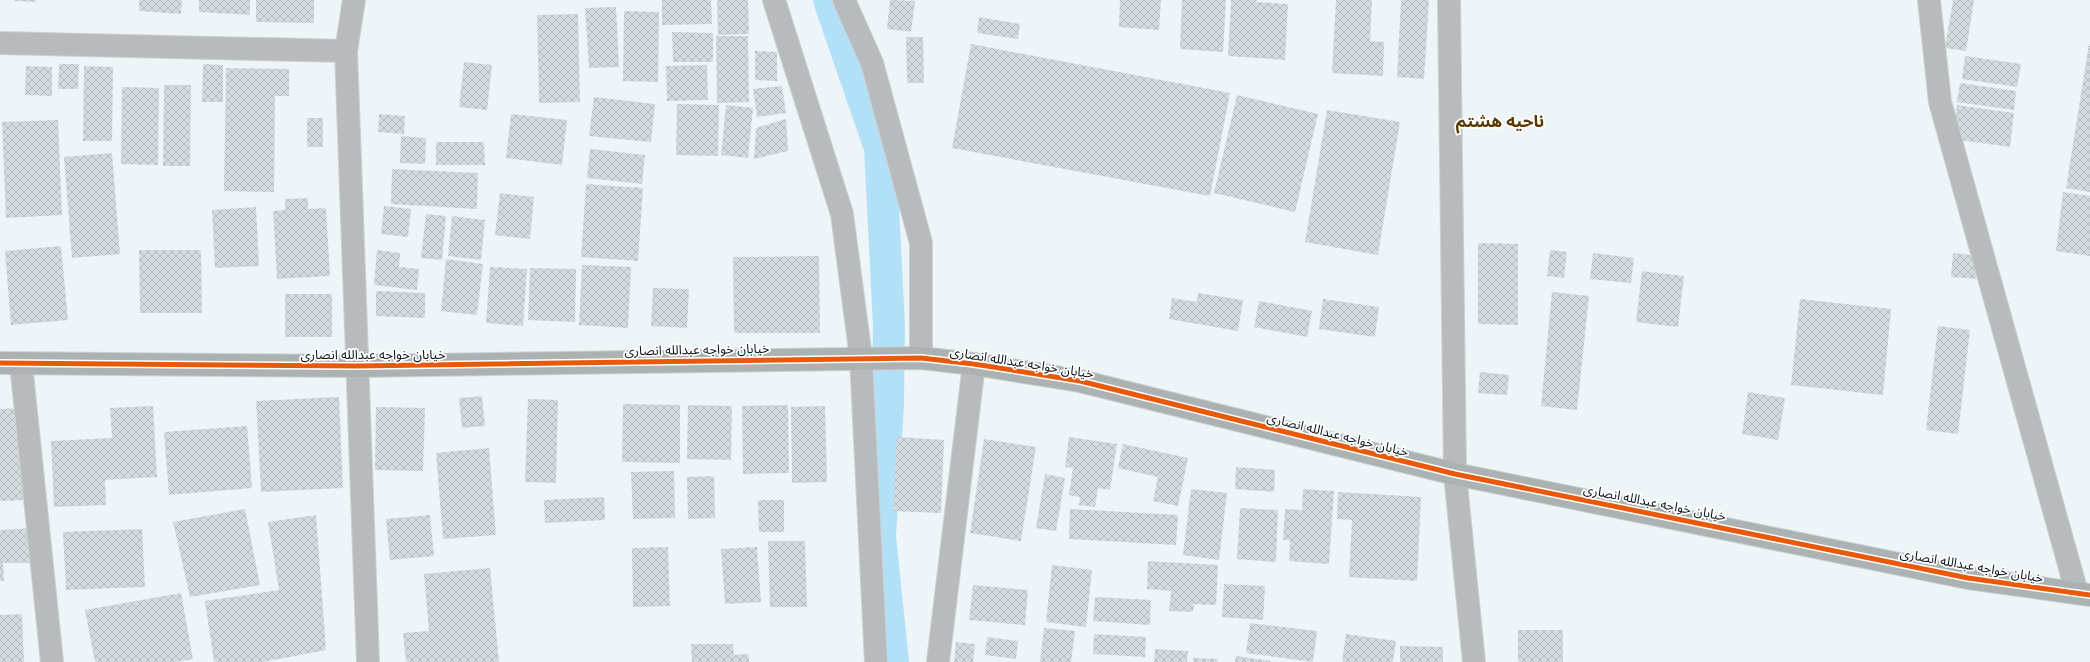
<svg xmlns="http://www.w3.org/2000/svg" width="2090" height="662" font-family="Raleway,'Noto Sans Arabic',sans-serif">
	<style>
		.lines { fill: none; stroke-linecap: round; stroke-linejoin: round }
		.canal { stroke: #b2e1f7; stroke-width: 32 }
		.building { fill: url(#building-cross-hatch) }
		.street-casing { stroke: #cad0d4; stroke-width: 24 }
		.secondary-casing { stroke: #cad0d4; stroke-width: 24 }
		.street { stroke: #b7bbbe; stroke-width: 22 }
		.secondary { stroke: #acb1b2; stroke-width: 22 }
		.cycleway-casing { stroke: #fff; stroke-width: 8 }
		.cycleway { stroke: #e8590c; stroke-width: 5 }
		.labels { text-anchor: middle; stroke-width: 3.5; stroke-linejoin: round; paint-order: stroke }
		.street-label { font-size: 13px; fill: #0c1519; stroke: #fff }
		.district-label { font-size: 17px; font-weight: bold; fill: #583a00; stroke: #fff }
	</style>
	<defs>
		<pattern id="building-cross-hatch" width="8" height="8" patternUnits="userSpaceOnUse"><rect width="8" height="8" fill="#d3dbdf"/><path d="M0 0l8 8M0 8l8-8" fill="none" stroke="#b4bbbf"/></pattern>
	</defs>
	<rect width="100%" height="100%" fill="#edf5f9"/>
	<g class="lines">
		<path class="canal" d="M829 0 880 148 889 326 888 403 880 537 893 662"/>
	</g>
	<path class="building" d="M15 0H36V2L15 1Z
		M139 0H182L181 14 139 11Z
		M199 0H250V15L199 12Z
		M256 0H314V23L256 22Z
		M662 0H711L712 24 662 25Z
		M717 0H748L749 34 718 35Z
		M890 0 915 1 911 32 887 29Z
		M1120 0H1161L1159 30 1119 27Z
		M1182 0H1226L1223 52 1180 49Z
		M1231 0H1257L1256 2 1288 4 1285 60 1228 56Z
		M1336 0H1372L1370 41 1384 42 1383 76 1332 73Z
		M1401 0H1429L1424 79 1397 77Z
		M1953 0H1974L1966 51 1945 48Z
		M616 7 619 67 589 68 585 8Z
		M624 11 659 12 658 82 623 81Z
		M578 14 580 102 539 103 537 15Z
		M979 17 1020 24 1018 39 977 33Z
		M672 32 713 33V62H673Z
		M716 36H748L749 102 717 103Z
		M906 37H923L924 83H907Z
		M971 44 1230 93 1210 196 952 148Z
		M2089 44H2090V192L2066 188Z
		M755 51 777 52V81L755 80Z
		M1965 56 2021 64 2017 87 1962 79Z
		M464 62 492 65 487 110 459 107Z
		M59 64H79L78 89H58Z
		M203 64 223 65V102H202Z
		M707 65 708 100 667 101 666 66Z
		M26 66 52 67V96L25 95Z
		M84 66 113 67 112 141H83Z
		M226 68 289 69V96H275L274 192 224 191Z
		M1960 83 2016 91 2014 110 1957 102Z
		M164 85H191L190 166H163Z
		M782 86 786 113 757 117 753 89Z
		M122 87 159 88 158 165 121 164Z
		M1237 95 1318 114 1295 212 1214 193Z
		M594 97 655 104 651 142 589 136Z
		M677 104 719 105 718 156 676 155Z
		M726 105 753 108 748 158 721 155Z
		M1957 105 2014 113 2010 147 1952 139Z
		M1327 110 1400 122 1378 255 1305 242Z
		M379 114 405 116 404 134 378 132Z
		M511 114 567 120 562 165 506 158Z
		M307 118H323V147H307Z
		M786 119 788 151 754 159 756 128Z
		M58 120 62 215 6 218 2 122Z
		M401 136 426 138 425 164 400 163Z
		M436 142H484L485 165H436Z
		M590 149 645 155 642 184 587 178Z
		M112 153 120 254 72 258 64 157Z
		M392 169 478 173 477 209 391 204Z
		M586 184 643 188 638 261 581 257Z
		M2063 192 2090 196V256L2056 251Z
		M500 193 534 197 530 239 495 235Z
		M308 198V209L326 208 330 276 277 279 273 211 285 210V199Z
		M384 206 411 209 408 237 381 234Z
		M256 207 259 266 215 268 212 210Z
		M426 214 446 216 442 260 421 258Z
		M452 216 485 220 481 260 448 256Z
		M1478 243 1518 244V325L1478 324Z
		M61 246 68 320 11 325 5 251Z
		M139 250H201L202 313H140Z
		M377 250 400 253 399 267 419 269 417 290 374 285Z
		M1550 250 1567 252 1564 278 1547 276Z
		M1593 253 1634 258 1631 283 1590 279Z
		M1953 253 1980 256 1977 279 1951 277Z
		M819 256 820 333H734L733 257Z
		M446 259 483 264 477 315 441 311Z
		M582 265 631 267 628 328 579 325Z
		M490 267 527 269 523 326 486 323Z
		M530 268 576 269 575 322 528 320Z
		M1642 271 1684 276 1678 327 1636 322Z
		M653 288 689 289 687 328 651 326Z
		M376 291 425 293V318L376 316Z
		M1552 292 1589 296 1577 410 1541 406Z
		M1198 293 1243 300 1238 331 1169 319 1172 298 1197 302Z
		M285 294H332V337H285Z
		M1323 299 1379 307 1375 337 1319 329Z
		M1800 299 1891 309 1883 395 1791 385Z
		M1259 301 1312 311 1307 337 1254 327Z
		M1938 326 1970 330 1958 434 1926 430Z
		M1480 372 1509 375 1507 395 1478 393Z
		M1748 392 1785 398 1778 440 1742 434Z
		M482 396 485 426 462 428 459 398Z
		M339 397 343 488 261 492 256 401Z
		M528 399 558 400 556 483 525 482Z
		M623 404 680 405V463L622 462Z
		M688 405 732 406 731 460 687 459Z
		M788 405 789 473 743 474 742 406Z
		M153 406 157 477 105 480 106 505 54 507 51 441 112 438 110 408Z
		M825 406 827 482 792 483 791 407Z
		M376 407 425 408 423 471 375 470Z
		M21 408 25 500 0 501V409Z
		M247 426 252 488 169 495 164 432Z
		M897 437 944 440 941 513 893 511Z
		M1069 437 1117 444 1110 490 1098 488 1095 507 1079 505 1080 497 1069 495 1073 468 1065 467Z
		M984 439 1036 447 1021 541 970 533Z
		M1123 444 1188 458 1178 506 1153 501 1158 477 1118 468Z
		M489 448 496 535 443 539 436 453Z
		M1236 467 1275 470 1274 492 1235 489Z
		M674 471 675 518 633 519 631 472Z
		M1045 474 1065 478 1056 531 1036 528Z
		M714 476 715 518 688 519 687 477Z
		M1191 489 1227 493 1219 560 1183 555Z
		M1303 489 1334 491 1329 564 1289 561 1290 540H1283L1285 509 1302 510Z
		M1338 492 1421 497 1417 581 1349 577 1352 520 1337 519Z
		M604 497 605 520 545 523 544 500Z
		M758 500H784V532H759Z
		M1240 508 1278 510 1276 562 1237 559Z
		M245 509 260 585 190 597 173 522Z
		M1070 509 1178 515 1176 545 1069 539Z
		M316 515 326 650 263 662H214L205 601 279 590 268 522Z
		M430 515 434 556 390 560 386 519Z
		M33 528 34 563H3L4 581H0V530Z
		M142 529 145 587 66 590 63 532Z
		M768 541H805L807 607H770Z
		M668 547 670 606 633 607 632 548Z
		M757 547 761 602 725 604 721 549Z
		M1148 561 1218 565 1216 605 1194 604 1193 612 1169 611 1171 591 1147 589Z
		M1052 565 1092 570 1086 627 1046 622Z
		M490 568 499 662H406L403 633 429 631 424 574Z
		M1224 584 1265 586 1263 620 1222 617Z
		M973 585 1028 590 1025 625 969 620Z
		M181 593 193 659 176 662H95L85 610Z
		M1095 597 1151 600 1150 625 1093 621Z
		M22 614 24 662H0V615Z
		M1250 623 1317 631 1313 662 1246 653Z
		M1044 628 1075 631 1071 662H1040Z
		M1518 630H1563V662H1518Z
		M1094 634 1146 637 1145 657 1093 654Z
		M1346 634 1396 641 1393 662H1342Z
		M987 637 1018 641 1016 659 985 655Z
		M956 642 975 644 973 662H954Z
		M691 644H733L734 655 749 654V662H692Z
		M1400 646 1443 647V662H1400Z
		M1155 649 1188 651 1187 662H1154Z
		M1236 656 1271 661V662H1235Z
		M1193 658 1218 659 1217 662H1193Z"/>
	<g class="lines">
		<g class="street-casing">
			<path id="street" d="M354 0 346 51 368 662
				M774 0 842 214 861 358 876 662
				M844 0 872 63 921 243V358
				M1449 0 1455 474 1474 662
				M1929 0 1940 102 2077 593
				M0 43 346 51
				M21 364 52 662
				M938 662 974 364"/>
		</g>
		<g class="secondary-casing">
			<path id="secondary" d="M0 363 358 366 921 358 974 364 1080 381 1455 474 1968 578 2090 595"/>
		</g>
		<use href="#street" class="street"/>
		<use href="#secondary" class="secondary"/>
		<g class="cycleway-casing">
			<path id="cycleway" d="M0 363 358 366 921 358 974 364 1080 381 1455 474 1968 578 2090 595"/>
		</g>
		<use href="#cycleway" class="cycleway"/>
	</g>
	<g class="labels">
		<g class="street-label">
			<text transform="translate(697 349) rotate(-1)" y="5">خیابان خواجه عبدالله انصاری</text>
			<text x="373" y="359">خیابان خواجه عبدالله انصاری</text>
			<text transform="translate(1022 362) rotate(9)" y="5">خیابان خواجه عبدالله انصاری</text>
			<text transform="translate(1338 434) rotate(14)" y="5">خیابان خواجه عبدالله انصاری</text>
			<text transform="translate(1655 502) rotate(11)" y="5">خیابان خواجه عبدالله انصاری</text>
			<text transform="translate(1972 565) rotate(10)" y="5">خیابان خواجه عبدالله انصاری</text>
		</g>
		<g class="district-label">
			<text x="1500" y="127">ناحیه هشتم</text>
		</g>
	</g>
</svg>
